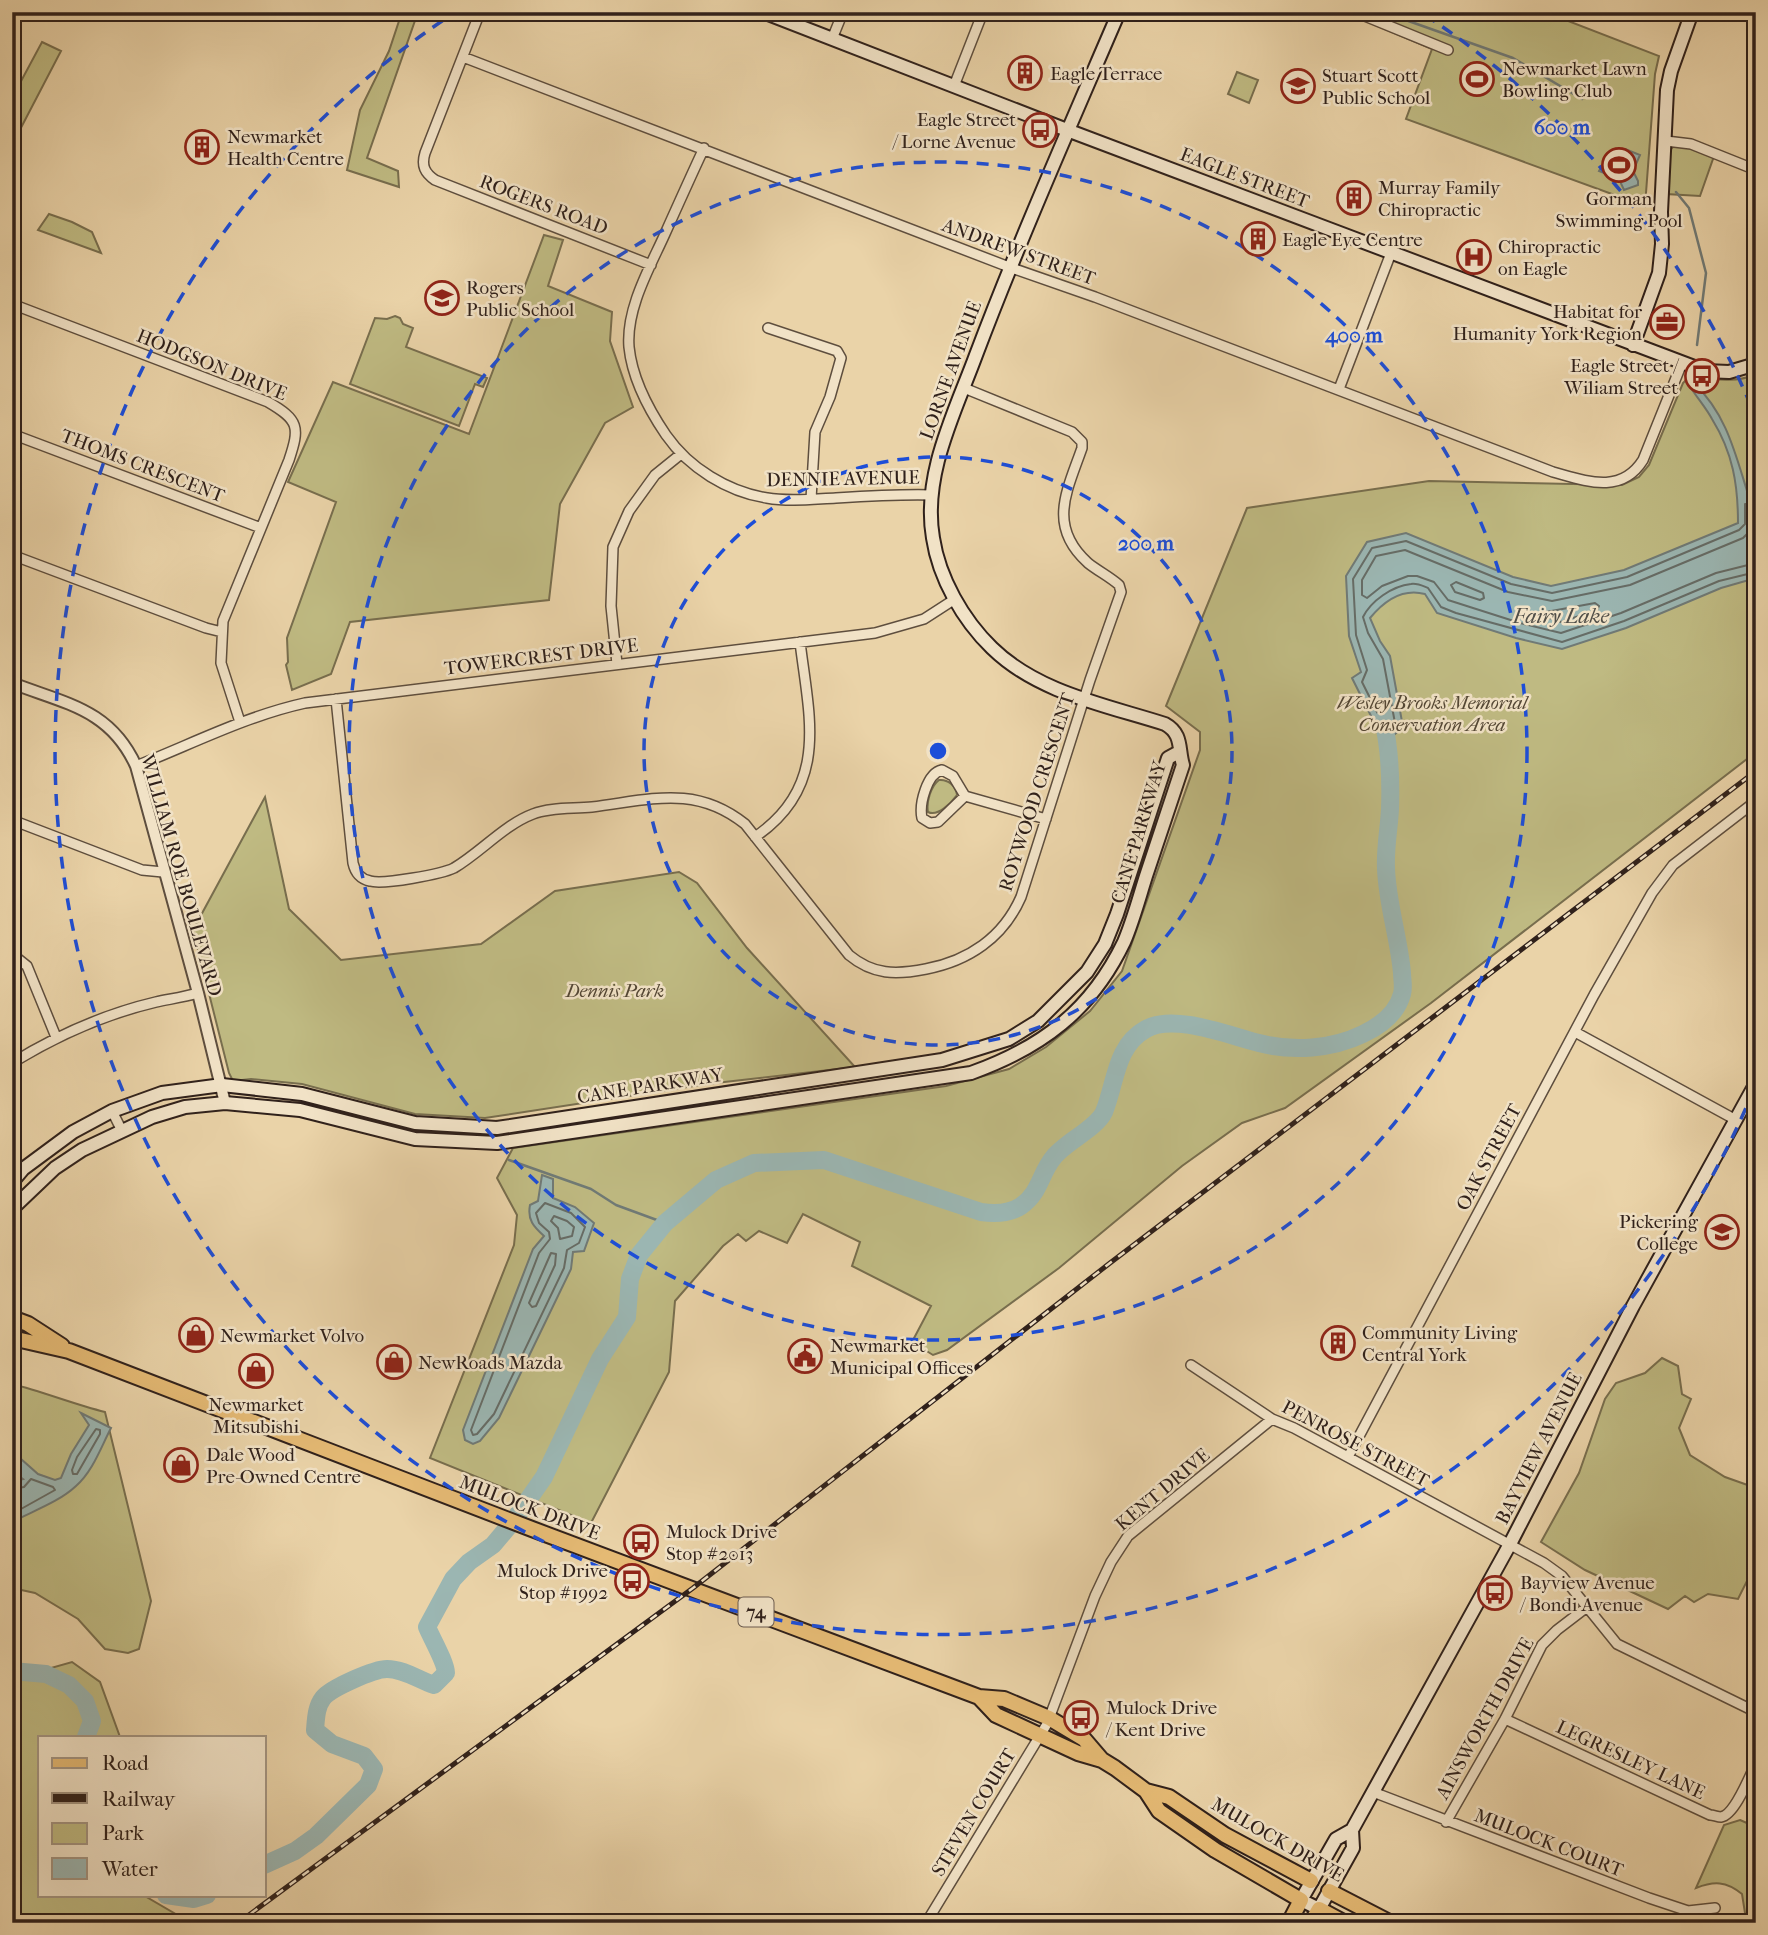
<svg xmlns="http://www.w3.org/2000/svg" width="1768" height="1935" font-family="'IM FELL French Canon',serif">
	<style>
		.green { fill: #bfba82; stroke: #786e4e; stroke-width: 2 }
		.water { fill: #9bb6b2; stroke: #707a76; stroke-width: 2 }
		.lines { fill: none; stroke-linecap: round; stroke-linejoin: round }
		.shore { stroke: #666c66; stroke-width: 2 }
		.stream { stroke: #707a76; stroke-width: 2.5 }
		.river { stroke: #9bb6b2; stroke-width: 18 }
		.minor-casing { stroke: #5e4e3e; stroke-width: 12 }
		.tertiary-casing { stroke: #5e4e3e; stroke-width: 14 }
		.secondary-casing { stroke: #30211b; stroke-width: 16 }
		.primary-casing { stroke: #30211b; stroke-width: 18 }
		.minor { stroke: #f1e2c6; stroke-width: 9 }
		.tertiary { stroke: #f1e2c6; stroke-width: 10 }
		.secondary { stroke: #f1e2c6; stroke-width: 12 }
		.primary { stroke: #e5ba74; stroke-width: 14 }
		.rail-casing { stroke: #30211b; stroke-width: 5 }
		.rail { stroke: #f1e2c6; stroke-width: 2.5; stroke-dasharray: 8; stroke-linecap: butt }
		.ring { fill: none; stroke: #1d4ed8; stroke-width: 3.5; stroke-dasharray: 12 9 }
		.labels { text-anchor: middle; stroke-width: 5; stroke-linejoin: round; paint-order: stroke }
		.shield { fill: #f1e2c6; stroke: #6a5b4e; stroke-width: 2 }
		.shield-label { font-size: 18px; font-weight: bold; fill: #30211b }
		.poi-label { font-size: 19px; fill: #30211b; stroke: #f1e2c6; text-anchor: start }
		.street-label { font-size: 19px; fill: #30211b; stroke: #f1e2c6 }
		.park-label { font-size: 19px; font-style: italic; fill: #544735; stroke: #f1e2c6 }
		.water-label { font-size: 21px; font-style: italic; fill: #504e48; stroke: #f1e2c6 }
		.centre { fill: #1d4ed8; stroke: #f1e2c6; stroke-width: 3.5 }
		.ring-label { font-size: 21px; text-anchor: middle; font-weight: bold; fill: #1d4ed8; stroke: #f1e2c6; stroke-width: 5; stroke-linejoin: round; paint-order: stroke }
	</style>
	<rect width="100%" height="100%" fill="#ead3a8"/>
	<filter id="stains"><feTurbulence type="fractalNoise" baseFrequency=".00286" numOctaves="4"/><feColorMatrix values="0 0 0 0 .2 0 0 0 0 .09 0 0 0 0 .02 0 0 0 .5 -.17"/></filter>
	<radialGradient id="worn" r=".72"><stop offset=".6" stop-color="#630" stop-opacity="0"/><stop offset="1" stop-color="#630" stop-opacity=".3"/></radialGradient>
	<path class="green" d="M402 12H418L367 158 398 171 399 187 347 170 360 110 389 51Z
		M1345 12H1545L1659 56 1655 74 1645 206 1406 119 1432 49Z
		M42 42 61 51 12 145V98Z
		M1237 72 1258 80 1249 103 1228 94Z
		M1674 146 1688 147 1714 156 1700 196 1666 194 1667 153Z
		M49 214 72 222 92 232 101 253 38 230Z
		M544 235 563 240 548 286 612 312 610 341 633 407 605 423 560 504 549 600 350 622 331 674 292 690 286 665 288 662 287 638 336 502 288 482 333 382 469 434Z
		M395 316 400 318 403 324 413 328 406 347 487 378 483 387 475 384 459 426 350 384 375 318 387 319Z
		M1756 374V752L1431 1003 1285 1108 1242 1123 1182 1166 1059 1268 947 1350 933 1355 912 1342 931 1306 852 1266 860 1242 803 1214 787 1243 759 1231 746 1241 738 1234 723 1246 675 1301 669 1372 591 1523 430 1458 514 1245 517 1215 497 1178 513 1148 946 1086 1009 1069 1046 1047 1090 1011 1122 971 1200 750V732L1166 706 1247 508 1429 481 1622 485 1639 477 1649 465 1683 383 1691 375C1713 379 1735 384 1756 374Z
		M939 780C948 779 956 786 957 795 951 803 938 817 928 812 926 802 931 786 939 780Z
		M265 797 289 909 341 960 481 944 555 891 679 872 697 883 747 948 855 1067 707 1084 485 1118 415 1114 302 1084 251 1079 233 1081 229 1073 193 930Z
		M1662 1358 1678 1366 1682 1394 1691 1399 1679 1428 1690 1455 1725 1477 1756 1488V1563L1738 1599 1708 1594 1694 1602 1685 1596 1668 1609 1585 1570 1541 1542 1579 1473 1605 1399 1616 1383 1645 1373Z
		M12 1384C44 1392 73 1404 105 1412L151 1601 139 1649 128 1653 105 1649 78 1619 35 1593 12 1588Z
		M72 1662 100 1682 120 1737H40V1895H143L191 1923H12V1679Z
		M1740 1820 1756 1827V1916L1745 1913 1742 1894C1726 1881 1714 1881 1696 1888L1724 1825Z"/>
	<path class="water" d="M1625 149 1640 155 1633 171 1638 181V185L1624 190 1619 179 1599 171 1606 159Z
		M1694 383C1727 415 1735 453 1748 494L1756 498V578L1721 588 1626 628 1562 649 1516 638 1437 613 1425 594C1403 588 1384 601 1370 618L1380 641 1390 656 1403 727 1388 740 1376 726 1352 678 1361 672 1349 636 1346 576 1367 542 1406 533 1513 577 1551 586 1624 570 1738 523C1738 485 1733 453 1712 419 1706 408 1698 399 1691 388Z
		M542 1175 553 1179V1198L575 1207 594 1223 584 1251 573 1252 571 1269 499 1418 480 1441 473 1444 465 1440 463 1430 533 1249 544 1236C534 1227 527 1220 530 1205L538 1201Z
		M81 1413 111 1428C101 1447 93 1471 76 1486 59 1502 33 1511 12 1522V1482L23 1479 12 1471V1451L38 1474 55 1480 61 1478 71 1454 89 1425Z"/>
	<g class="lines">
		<path class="shore" d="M1756 504H1745V524L1739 530 1627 577 1552 593 1511 584 1406 541 1372 548 1353 579 1356 635 1367 670 1362 682 1382 722 1387 728H1391L1395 723 1383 659 1368 633 1363 617C1371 601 1392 586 1411 584 1417 583 1423 586 1428 588L1441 607 1456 613 1562 642 1624 621 1719 581 1756 572
			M1756 513 1751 530 1743 538 1630 585 1552 601 1508 592 1405 550 1376 556 1362 580V595L1367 598 1382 586 1408 576H1417L1434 582 1448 600 1520 623 1561 633 1621 613 1716 573 1756 563
			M1456 582 1483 593 1484 598 1480 600 1455 592 1451 585Z
			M1595 603 1599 606 1597 610 1561 622 1544 616 1546 612Z
			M545 1203 571 1213 585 1227 579 1243 567 1250 564 1268 494 1414 477 1434 473 1435 471 1430 539 1253 550 1239 549 1232 539 1223 536 1213Z
			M554 1216 567 1221 574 1227 572 1236 560 1239 558 1228 551 1221Z
			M551 1253 556 1254 555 1265 536 1306 532 1307 529 1303Z
			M96 1429 100 1430V1434L77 1474H73L72 1470 77 1457Z
			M12 1489 24 1487 31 1479 53 1487 55 1490 12 1514"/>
		<path class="stream" d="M1383 12 1513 58 1582 99
			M1676 192 1689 208 1706 273 1697 345
			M509 1160 591 1189 616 1205 665 1223"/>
		<path class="river" d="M12 1671 46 1674 69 1685 85 1701 92 1721 86 1737
			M264 1865 295 1851 316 1836 368 1785 374 1769 364 1756 332 1744 315 1730C316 1719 316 1707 323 1698 331 1688 374 1669 387 1669 404 1669 419 1680 434 1685L446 1673C446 1663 432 1639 427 1627L453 1579 469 1562 493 1545 514 1520 544 1477 600 1359 627 1317 630 1279 639 1255 665 1223 716 1180 754 1163 824 1160 981 1212C995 1214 1009 1214 1021 1206 1040 1193 1040 1174 1053 1158 1065 1142 1096 1129 1104 1112 1116 1083 1115 1046 1146 1029 1174 1013 1230 1036 1259 1043 1293 1052 1332 1049 1363 1034 1380 1026 1397 1013 1402 994 1404 987 1402 979 1402 973 1399 938 1387 903 1386 868 1385 848 1389 829 1390 809 1391 780 1390 749 1383 720
			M166 1895 194 1899 207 1895"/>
		<g class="minor-casing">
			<path id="minor" d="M480 12 425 153C421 166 425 173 435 180L651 265
				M1355 12 1448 50
				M832 39 843 12
				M463 57 1009 267 1095 297 1553 472C1586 481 1621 495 1643 460L1682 363
				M954 86 983 12
				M1666 141 1691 144 1756 170
				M704 148C690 178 677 207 664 236 649 269 626 309 629 347 632 377 649 410 666 435 689 468 728 492 767 498 789 502 814 499 836 498 868 496 900 494 932 495
				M12 304 268 402C299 420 300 427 289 460L223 621 221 663 240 722
				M768 328 837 351 841 358 830 397 815 432 811 499
				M1339 389 1391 253
				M12 434 261 528
				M12 555 206 628 222 632
				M617 664 611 606 613 547 629 511 655 475 681 454
				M336 699 353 863C355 872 360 879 370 881 383 885 442 874 454 868 481 852 504 825 533 814 551 807 573 809 592 807 650 800 695 784 745 824L849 955C873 975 896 975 926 969 968 961 1003 938 1021 897L1090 680 1121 592 1119 585C1110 577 1098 571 1088 563 1047 526 1067 491 1082 448V442L1072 432 964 388
				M136 766C192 744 246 716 305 703L875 633 924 619 955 599
				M965 796 938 822 930 823 922 818C919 804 927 773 942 770L953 776 965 796 1046 819
				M12 820 142 870 163 872
				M755 837C830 786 809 717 800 642
				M12 954 27 966 56 1037
				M1575 1032 1736 1120
				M12 1063C56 1036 105 1014 156 1002 170 999 184 997 198 993
				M112 1111 122 1131
				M1191 1365 1272 1419 1294 1428 1544 1563 1562 1576 1617 1644 1756 1712
				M1348 1457 1594 995 1652 893 1673 865 1756 801
				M1505 1719 1710 1815C1714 1815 1717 1817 1721 1817 1735 1815 1750 1775 1756 1763
				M1373 1792 1649 1898 1688 1911 1715 1908
				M1446 1822 1505 1719 1542 1645 1557 1630 1587 1607
				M926 1923 1047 1724 1095 1596 1111 1562 1128 1536 1272 1419"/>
		</g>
		<g class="tertiary-casing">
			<path id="tertiary" d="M12 683C66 704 110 709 136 766L198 993 225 1103"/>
		</g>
		<g class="secondary-casing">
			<path id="secondary" d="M763 12 1067 130 1705 371 1729 372 1756 364
				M1633 345 1659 273 1662 244 1661 212 1667 90 1671 71 1692 12
				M12 1182 23 1169 73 1132 112 1111 162 1093 222 1085 302 1094 415 1123 497 1128 942 1060 1009 1039 1038 1021 1087 972 1105 944 1117 914 1168 758 1179 752
				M12 1209 55 1168 82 1150 152 1117 185 1107 225 1103 300 1110 415 1139 497 1143 971 1073C1041 1048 1091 1011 1124 942 1133 921 1139 898 1146 876 1158 839 1171 802 1183 765 1178 749 1183 734 1165 724 1106 705 1038 693 992 648 963 620 939 578 933 538 922 475 955 412 976 355 1020 239 1070 126 1119 12
				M1352 1830 1353 1848 1319 1909 1301 1900 1336 1839 1352 1830 1510 1544 1633 1306 1756 1083"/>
		</g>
		<g class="primary-casing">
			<path id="primary" d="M12 1318 28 1324 62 1346
				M12 1338 69 1351 532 1529 979 1697 1004 1699 1049 1718 1084 1739 1102 1760
				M979 1697 996 1715 1078 1753 1102 1760 1115 1768 1146 1791 1159 1811 1215 1850 1301 1900 1289 1923
				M1146 1791 1169 1797 1225 1835 1311 1881
				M1329 1891 1391 1923
				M1311 1923 1319 1909 1345 1923"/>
		</g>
		<use href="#minor" class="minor"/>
		<use href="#tertiary" class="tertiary"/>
		<use href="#secondary" class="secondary"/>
		<use href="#primary" class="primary"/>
		<g class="rail-casing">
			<path id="rail" d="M238 1923 693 1588 1110 1263 1756 771"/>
		</g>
		<use href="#rail" class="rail"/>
	</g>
	<g class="ring">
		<circle cx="938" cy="751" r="294"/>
		<circle cx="938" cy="751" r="589"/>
		<path d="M1754 1089A883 883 0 1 1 451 15M1425 15A883 883 0 0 1 1754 413"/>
	</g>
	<defs>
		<g id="building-ring" transform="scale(1.75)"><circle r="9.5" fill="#f1e2c6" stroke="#8f2418" stroke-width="1.5"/><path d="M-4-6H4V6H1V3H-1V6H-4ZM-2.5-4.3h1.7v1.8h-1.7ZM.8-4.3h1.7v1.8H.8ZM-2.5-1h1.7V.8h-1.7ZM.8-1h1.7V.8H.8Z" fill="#8f2418"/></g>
		<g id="stadium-ring" transform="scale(1.75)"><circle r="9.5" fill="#f1e2c6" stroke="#8f2418" stroke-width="1.5"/><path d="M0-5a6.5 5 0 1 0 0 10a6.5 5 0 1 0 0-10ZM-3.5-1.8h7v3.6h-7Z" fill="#8f2418"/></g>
		<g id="school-ring" transform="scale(1.75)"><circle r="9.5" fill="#f1e2c6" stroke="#8f2418" stroke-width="1.5"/><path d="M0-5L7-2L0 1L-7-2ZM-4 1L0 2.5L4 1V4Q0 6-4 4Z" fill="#8f2418"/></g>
		<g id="bus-ring" transform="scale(1.75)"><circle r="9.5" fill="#f1e2c6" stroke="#8f2418" stroke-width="1.5"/><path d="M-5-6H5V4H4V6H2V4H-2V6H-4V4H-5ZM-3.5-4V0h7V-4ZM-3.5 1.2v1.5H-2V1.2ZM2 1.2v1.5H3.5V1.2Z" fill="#8f2418"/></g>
		<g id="hospital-ring" transform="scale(1.75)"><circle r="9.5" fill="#f1e2c6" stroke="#8f2418" stroke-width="1.5"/><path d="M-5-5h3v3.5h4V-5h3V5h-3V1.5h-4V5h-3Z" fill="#8f2418"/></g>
		<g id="office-ring" transform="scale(1.75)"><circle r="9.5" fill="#f1e2c6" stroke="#8f2418" stroke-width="1.5"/><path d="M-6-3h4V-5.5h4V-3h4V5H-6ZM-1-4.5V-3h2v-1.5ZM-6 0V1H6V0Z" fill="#8f2418"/></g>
		<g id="shop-ring" transform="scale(1.75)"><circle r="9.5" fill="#f1e2c6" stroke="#8f2418" stroke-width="1.5"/><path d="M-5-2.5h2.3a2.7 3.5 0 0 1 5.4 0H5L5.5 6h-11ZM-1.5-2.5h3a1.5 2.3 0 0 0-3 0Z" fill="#8f2418"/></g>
		<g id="civic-ring" transform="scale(1.75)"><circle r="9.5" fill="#f1e2c6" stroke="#8f2418" stroke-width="1.5"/><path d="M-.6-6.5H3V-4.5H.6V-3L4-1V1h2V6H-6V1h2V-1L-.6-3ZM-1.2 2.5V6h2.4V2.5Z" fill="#8f2418"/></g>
	</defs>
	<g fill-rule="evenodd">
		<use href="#building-ring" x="1025" y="73"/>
		<use href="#stadium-ring" x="1477" y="79"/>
		<use href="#school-ring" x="1298" y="86"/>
		<use href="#bus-ring" x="1040" y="130"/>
		<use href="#building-ring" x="202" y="147"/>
		<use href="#stadium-ring" x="1619" y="165"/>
		<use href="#building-ring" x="1354" y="198"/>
		<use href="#building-ring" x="1258" y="239"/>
		<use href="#hospital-ring" x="1474" y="257"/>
		<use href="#school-ring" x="442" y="298"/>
		<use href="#office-ring" x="1667" y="322"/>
		<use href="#bus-ring" x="1702" y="376"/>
		<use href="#school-ring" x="1722" y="1232"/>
		<use href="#shop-ring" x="196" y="1335"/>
		<use href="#building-ring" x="1338" y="1343"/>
		<use href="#civic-ring" x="805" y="1356"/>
		<use href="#shop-ring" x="394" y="1362"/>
		<use href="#shop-ring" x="256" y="1371"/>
		<use href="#shop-ring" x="181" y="1465"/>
		<use href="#bus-ring" x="641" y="1542"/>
		<use href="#bus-ring" x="632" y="1581"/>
		<use href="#bus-ring" x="1495" y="1593"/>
		<use href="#bus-ring" x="1081" y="1718"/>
	</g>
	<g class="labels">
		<rect class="shield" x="738.5" y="1597.5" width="35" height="29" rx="5"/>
		<g class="shield-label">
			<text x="756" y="1618">74</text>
		</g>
		<g class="poi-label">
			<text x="1502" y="75">Newmarket Lawn<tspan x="1502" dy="22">Bowling Club</tspan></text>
			<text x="1050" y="80">Eagle Terrace</text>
			<text x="1322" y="82">Stuart Scott<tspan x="1322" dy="22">Public School</tspan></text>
			<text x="1016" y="126" text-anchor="end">Eagle Street<tspan x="1016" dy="22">/ Lorne Avenue</tspan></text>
			<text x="227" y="143">Newmarket<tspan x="227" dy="22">Health Centre</tspan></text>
			<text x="1378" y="194">Murray Family<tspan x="1378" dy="22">Chiropractic</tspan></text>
			<text x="1619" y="205" text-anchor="middle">Gorman<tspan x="1619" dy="22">Swimming Pool</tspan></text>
			<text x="1282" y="246">Eagle Eye Centre</text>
			<text x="1498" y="253">Chiropractic<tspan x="1498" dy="22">on Eagle</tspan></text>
			<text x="466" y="294">Rogers<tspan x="466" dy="22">Public School</tspan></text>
			<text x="1642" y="318" text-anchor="end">Habitat for<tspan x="1642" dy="22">Humanity York Region</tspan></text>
			<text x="1678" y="372" text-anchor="end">Eagle Street /<tspan x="1678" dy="22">Wiliam Street</tspan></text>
			<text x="1698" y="1228" text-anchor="end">Pickering<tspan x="1698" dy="22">College</tspan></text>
			<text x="1362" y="1339">Community Living<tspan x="1362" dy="22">Central York</tspan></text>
			<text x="220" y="1342">Newmarket Volvo</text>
			<text x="830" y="1352">Newmarket<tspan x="830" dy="22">Municipal Offices</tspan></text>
			<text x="418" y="1369">NewRoads Mazda</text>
			<text x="256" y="1411" text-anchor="middle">Newmarket<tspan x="256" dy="22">Mitsubishi</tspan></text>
			<text x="206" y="1461">Dale Wood<tspan x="206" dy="22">Pre-Owned Centre</tspan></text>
			<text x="666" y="1538">Mulock Drive<tspan x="666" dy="22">Stop #2013</tspan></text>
			<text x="608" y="1577" text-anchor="end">Mulock Drive<tspan x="608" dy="22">Stop #1992</tspan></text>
			<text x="1520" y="1589">Bayview Avenue<tspan x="1520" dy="22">/ Bondi Avenue</tspan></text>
			<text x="1106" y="1714">Mulock Drive<tspan x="1106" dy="22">/ Kent Drive</tspan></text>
		</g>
		<g class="street-label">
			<text transform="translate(1245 177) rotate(21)" y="7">EAGLE STREET</text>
			<text transform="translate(544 204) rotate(21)" y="7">ROGERS ROAD</text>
			<text transform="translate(1019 251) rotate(20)" y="7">ANDREW STREET</text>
			<text transform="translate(212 364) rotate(22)" y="7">HODGSON DRIVE</text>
			<text transform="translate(950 370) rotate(-70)" y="7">LORNE AVENUE</text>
			<text transform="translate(143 465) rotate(21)" y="7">THOMS CRESCENT</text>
			<text transform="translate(843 478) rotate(-1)" y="7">DENNIE AVENUE</text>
			<text transform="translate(541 656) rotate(-7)" y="7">TOWERCREST DRIVE</text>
			<text transform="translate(1036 792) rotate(-72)" y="7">ROYWOOD CRESCENT</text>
			<text transform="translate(1138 832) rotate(-73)" y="7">CANE PARKWAY</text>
			<text transform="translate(182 875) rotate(74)" y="7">WILLIAM ROE BOULEVARD</text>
			<text transform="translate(650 1085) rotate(-9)" y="7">CANE PARKWAY</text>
			<text transform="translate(1488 1157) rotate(-62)" y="7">OAK STREET</text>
			<text transform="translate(1356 1443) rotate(28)" y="7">PENROSE STREET</text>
			<text transform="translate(1538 1448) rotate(-63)" y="7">BAYVIEW AVENUE</text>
			<text transform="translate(1162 1489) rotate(-40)" y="7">KENT DRIVE</text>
			<text transform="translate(530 1507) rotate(21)" y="7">MULOCK DRIVE</text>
			<text transform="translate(1484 1718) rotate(-61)" y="7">AINSWORTH DRIVE</text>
			<text transform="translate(1631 1759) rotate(25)" y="7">LEGRESLEY LANE</text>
			<text transform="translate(973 1812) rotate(-59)" y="7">STEVEN COURT</text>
			<text transform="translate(1278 1839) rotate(30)" y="7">MULOCK DRIVE</text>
			<text transform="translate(1549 1842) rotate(21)" y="7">MULOCK COURT</text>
		</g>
		<g class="park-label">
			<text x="1432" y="709">Wesley Brooks Memorial<tspan x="1432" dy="22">Conservation Area</tspan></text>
			<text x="615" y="997">Dennis Park</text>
		</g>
		<g class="water-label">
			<text x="1561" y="623">Fairy Lake</text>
		</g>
	</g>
	<circle cx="938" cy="751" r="10" class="centre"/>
	<g class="ring-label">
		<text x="1562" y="134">600 m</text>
		<text x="1354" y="342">400 m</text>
		<text x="1146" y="550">200 m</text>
	</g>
	<rect width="1768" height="1935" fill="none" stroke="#ead3a8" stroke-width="42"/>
	<rect x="14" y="14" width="1740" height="1907" fill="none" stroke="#30211b" stroke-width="3.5"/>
	<rect x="21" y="21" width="1726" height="1893" fill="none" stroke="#30211b" stroke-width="2"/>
	<rect x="38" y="1736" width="228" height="161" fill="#f1e2c6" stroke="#a49582" stroke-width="2"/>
	<rect x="52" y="1758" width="35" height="10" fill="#e5ba74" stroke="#a49582" stroke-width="2"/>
	<text x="102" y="1770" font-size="21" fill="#30211b">Road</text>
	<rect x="52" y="1793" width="35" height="10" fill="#30211b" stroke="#a49582" stroke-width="2"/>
	<text x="102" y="1806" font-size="21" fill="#30211b">Railway</text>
	<rect x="52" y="1823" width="35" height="21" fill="#bfba82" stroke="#a49582" stroke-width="2"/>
	<text x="102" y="1840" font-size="21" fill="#30211b">Park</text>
	<rect x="52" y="1858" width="35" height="21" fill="#9bb6b2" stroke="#a49582" stroke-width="2"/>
	<text x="102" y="1876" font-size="21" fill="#30211b">Water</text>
	<rect width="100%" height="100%" filter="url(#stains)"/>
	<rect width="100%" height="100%" fill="url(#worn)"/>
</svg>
